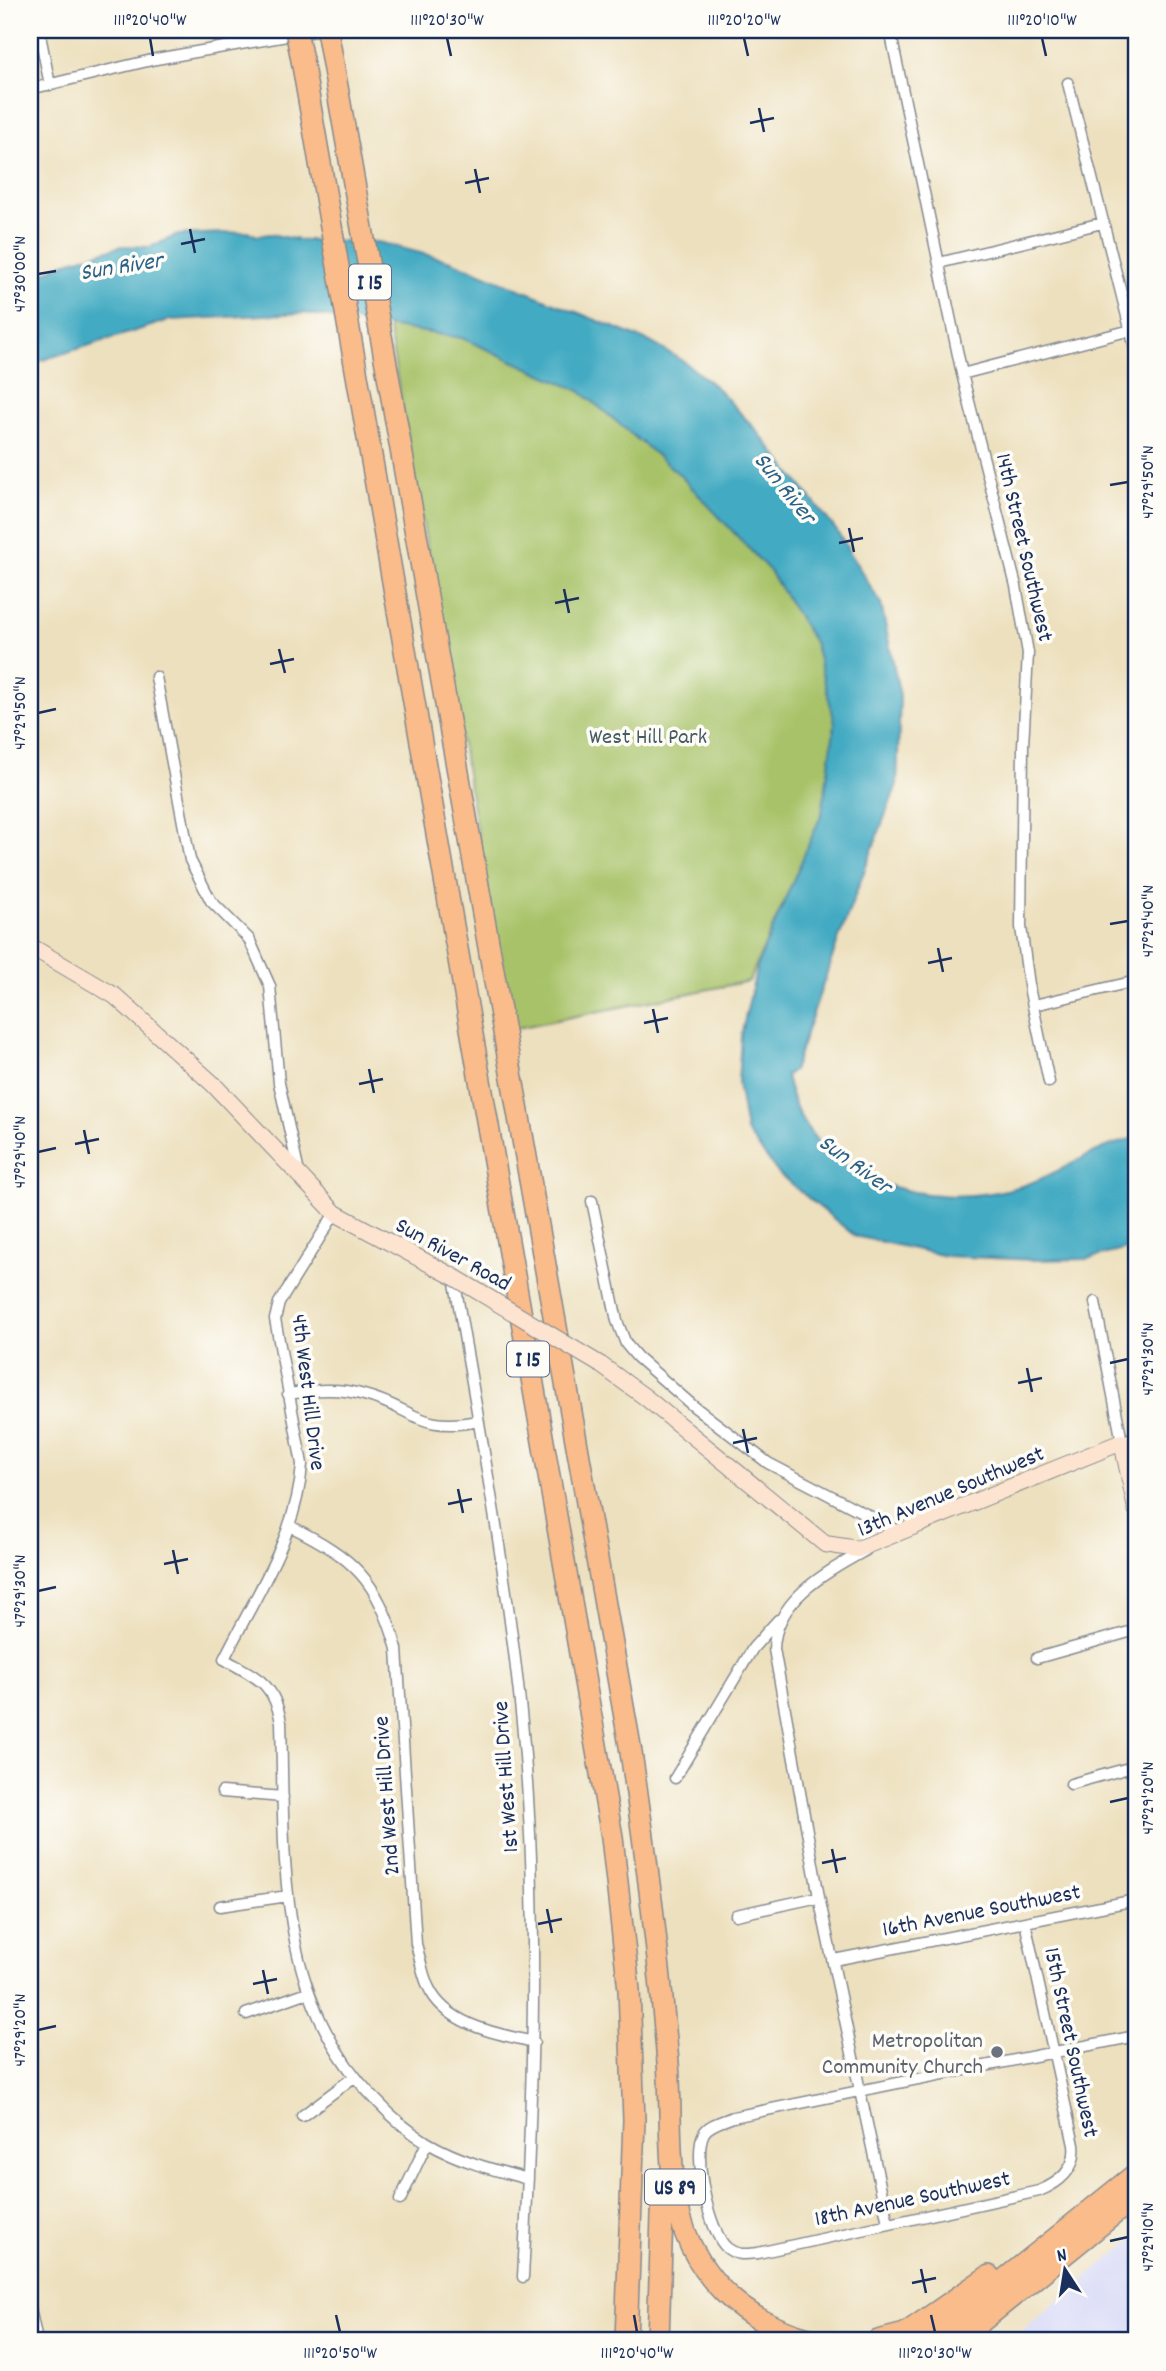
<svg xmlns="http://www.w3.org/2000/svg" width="1166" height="2371" font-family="Dekko,sans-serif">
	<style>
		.built { fill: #d6d8f8 }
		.green { fill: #a7c268; stroke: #617863; stroke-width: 2 }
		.water { fill: #42aac2; stroke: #2e6c90; stroke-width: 2 }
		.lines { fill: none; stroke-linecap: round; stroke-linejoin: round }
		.street-casing { stroke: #84888e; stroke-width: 13 }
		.secondary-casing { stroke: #84888e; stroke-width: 18 }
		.highway-casing { stroke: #84888e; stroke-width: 24 }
		.street { stroke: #fff; stroke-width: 10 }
		.secondary { stroke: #fde4d0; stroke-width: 16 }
		.highway { stroke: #f9bc8a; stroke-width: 21 }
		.secondary-bridge-casing { stroke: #84888e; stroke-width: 18; stroke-linecap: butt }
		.highway-bridge-casing { stroke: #84888e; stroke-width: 24; stroke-linecap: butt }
		.secondary-bridge { stroke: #fde4d0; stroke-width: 16 }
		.highway-bridge { stroke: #f9bc8a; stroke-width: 21 }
		.ticks { fill: none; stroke: #1b2f5e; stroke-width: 2.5 }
		.worship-dot { fill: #6b7280; stroke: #fdfcf7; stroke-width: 2.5 }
		.labels { text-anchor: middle; stroke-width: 7; stroke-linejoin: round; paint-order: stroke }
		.shield { fill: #fdfcf7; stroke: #5f6c8c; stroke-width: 2 }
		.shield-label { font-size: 21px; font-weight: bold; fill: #1b2f5e }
		.street-label { font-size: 23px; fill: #1b2f5e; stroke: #fdfcf7 }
		.park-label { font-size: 23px; fill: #455b61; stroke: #fdfcf7 }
		.worship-label { font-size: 23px; fill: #5b616d; stroke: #fdfcf7; text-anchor: end }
		.water-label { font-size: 24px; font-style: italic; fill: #2b6086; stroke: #fdfcf7 }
		.neatline { fill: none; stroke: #1b2f5e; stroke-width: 2.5 }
		.ticks-label { font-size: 18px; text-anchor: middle; fill: #1b2f5e }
	</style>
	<rect width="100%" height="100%" fill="#fdfcf7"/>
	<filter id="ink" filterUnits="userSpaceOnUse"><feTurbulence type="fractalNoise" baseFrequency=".0143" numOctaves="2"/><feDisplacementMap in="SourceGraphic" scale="14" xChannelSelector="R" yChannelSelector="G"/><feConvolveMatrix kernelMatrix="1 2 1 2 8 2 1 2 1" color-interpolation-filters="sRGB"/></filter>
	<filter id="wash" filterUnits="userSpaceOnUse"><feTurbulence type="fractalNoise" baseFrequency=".00686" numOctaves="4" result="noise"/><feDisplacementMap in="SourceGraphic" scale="28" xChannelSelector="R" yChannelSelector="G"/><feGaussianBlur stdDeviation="1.57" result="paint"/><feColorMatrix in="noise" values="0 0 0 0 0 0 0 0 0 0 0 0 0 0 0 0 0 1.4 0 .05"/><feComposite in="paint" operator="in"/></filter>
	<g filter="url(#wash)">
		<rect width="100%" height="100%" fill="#ede0be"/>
		<path class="built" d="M1136 2237V2341H1010Z"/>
		<path class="green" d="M388 326 462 338 580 391 679 474 770 571 815 644 836 723 823 813 749 981 512 1029Z"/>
		<path class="water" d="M249 232 257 236 270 234 299 240 378 242 451 261 650 342 682 360 718 389 757 431 837 531 881 604 900 696 897 784 839 938 793 1071 786 1075C806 1183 930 1214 1022 1186 1061 1173 1096 1146 1136 1138V1247L1086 1259 1035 1260 946 1256 855 1236 779 1174 746 1131 738 1083 741 1036 758 963 822 813 835 723 815 644 770 571 679 474 580 391 462 338 304 313 170 320 30 364V280L64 263 122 246 150 247 178 235Z"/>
	</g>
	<g filter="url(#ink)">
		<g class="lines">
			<g class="street-casing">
				<path id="street" d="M39 30 50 85
					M890 30 962 374 1016 586 1028 653 1023 746 1021 927 1030 992 1049 1082
					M1068 83 1136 352
					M30 89 156 59 321 30
					M939 263 1102 223
					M962 374 1131 330
					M156 677 190 860 211 901 249 939 270 986 279 1083 299 1173
					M1034 1005 1136 981
					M592 1201 617 1321 626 1344 637 1357 692 1405 768 1463 900 1532
					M335 1213 279 1303 275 1319 302 1464C298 1534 254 1598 224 1659 257 1678 274 1682 281 1722 285 1855 274 1997 375 2099 390 2115 409 2132 428 2143 459 2161 494 2170 528 2179
					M454 1277C479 1425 507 1573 522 1722 540 1907 533 2092 523 2277
					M1095 1302 1122 1442 1136 1436
					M288 1394C315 1390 338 1387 364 1395 415 1408 417 1433 478 1421
					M290 1526C354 1558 377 1579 397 1649L416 1944C420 1958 422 1973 428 1986 445 2025 497 2034 534 2042
					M866 1550C827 1572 775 1599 774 1649L819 1897 888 2223
					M1037 1658 1136 1630
					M675 1778 753 1648 778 1620
					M1071 1784 1136 1766
					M222 1792 283 1797
					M220 1906 288 1896
					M736 1915 819 1897
					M1025 1922 1074 2145C1077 2169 1059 2183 1039 2191L758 2253C746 2254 737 2256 727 2248 709 2233 692 2154 704 2133 709 2124 724 2121 733 2117 867 2089 1002 2062 1136 2036
					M834 1960 1136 1900
					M246 2014 308 1992
					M302 2116 354 2077
					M400 2200 427 2143
					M30 2308 37 2341"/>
			</g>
			<g class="secondary-casing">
				<path id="secondary" d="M30 946 115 996 213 1084 335 1213 454 1277
					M601 1365 645 1397 825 1544 858 1549 1122 1442 1136 1509"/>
			</g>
			<g class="highway-casing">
				<path id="highway" d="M327 30 630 1746C646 1851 659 1956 668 2063 673 2122 664 2191 691 2246 717 2298 762 2329 817 2341
					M302 60 612 1837 629 1990 634 2120 626 2341
					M658 2341 663 2183
					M878 2341 905 2334 989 2276
					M928 2341 1136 2174
					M957 2341 1136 2196"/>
			</g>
			<use href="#street" class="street"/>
			<use href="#secondary" class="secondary"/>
			<use href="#highway" class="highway"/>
			<g class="secondary-bridge-casing">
				<path id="secondary-bridge" d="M454 1277 601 1365"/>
			</g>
			<g class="highway-bridge-casing">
				<path id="highway-bridge" d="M296 30 302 60"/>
			</g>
			<use href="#secondary-bridge" class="secondary-bridge"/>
			<use href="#highway-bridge" class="highway-bridge"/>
		</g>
	</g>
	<path class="ticks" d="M150 38 153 56M447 38 451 56M744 38 748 56M1042 38 1046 56M759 108 764 132M750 123 774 118M475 169 480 193M465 183 489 178M190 229 195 253M181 244 205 239M38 274 56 271M1110 485 1128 482M849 528 854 552M839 543 863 538M564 589 569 613M555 603 579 598M279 649 285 673M270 664 294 659M38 713 56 709M1110 924 1128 921M938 948 943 972M928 963 952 958M653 1009 658 1033M644 1023 668 1018M369 1069 374 1093M359 1084 383 1079M84 1130 89 1154M75 1144 99 1139M38 1152 56 1148M1110 1363 1128 1359M1027 1368 1032 1392M1018 1383 1042 1378M743 1429 748 1453M733 1443 757 1438M458 1489 463 1513M448 1504 472 1499M173 1550 178 1574M164 1564 188 1559M38 1591 56 1587M1110 1802 1128 1798M832 1849 837 1873M822 1863 846 1858M547 1909 552 1933M538 1924 562 1919M263 1970 268 1994M253 1984 277 1979M38 2030 56 2026M1110 2241 1128 2237M921 2269 926 2293M912 2283 936 2278M336 2315 340 2332M634 2315 637 2332M931 2315 935 2332"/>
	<circle class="worship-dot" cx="997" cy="2052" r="7"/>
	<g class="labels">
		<g class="shield">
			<rect x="349" y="264.5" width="42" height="35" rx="5"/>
			<rect x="507" y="1341.5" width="42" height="35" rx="5"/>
			<rect x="645" y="2169.5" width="60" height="35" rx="5"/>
		</g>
		<g class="shield-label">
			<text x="370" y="289">I 15</text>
			<text x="528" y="1366">I 15</text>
			<text x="675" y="2194">US 89</text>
		</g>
		<g class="street-label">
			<text transform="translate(1026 547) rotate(77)" y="8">14th Street Southwest</text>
			<text transform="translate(454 1253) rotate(29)" y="8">Sun River Road</text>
			<text transform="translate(310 1392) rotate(83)" y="8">4th West Hill Drive</text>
			<text transform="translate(950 1490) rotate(-23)" y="8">13th Avenue Southwest</text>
			<text transform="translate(504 1777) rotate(-94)" y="8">1st West Hill Drive</text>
			<text transform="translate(385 1796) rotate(-94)" y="8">2nd West Hill Drive</text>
			<text transform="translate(981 1909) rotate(-11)" y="8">16th Avenue Southwest</text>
			<text transform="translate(1073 2042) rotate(78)" y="8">15th Street Southwest</text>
			<text transform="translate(912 2197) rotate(-12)" y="8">18th Avenue Southwest</text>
		</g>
		<g class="park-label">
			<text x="648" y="743">West Hill Park</text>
		</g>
		<g class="worship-label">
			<text x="983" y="2047">Metropolitan<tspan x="983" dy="26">Community Church</tspan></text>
		</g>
		<g class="water-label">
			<text transform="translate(121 265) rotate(-9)" y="8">Sun River</text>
			<text transform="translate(786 487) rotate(51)" y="8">Sun River</text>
			<text transform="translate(856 1163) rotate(36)" y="8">Sun River</text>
		</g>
	</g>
	<rect width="1166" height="2371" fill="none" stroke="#fdfcf7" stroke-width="77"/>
	<g transform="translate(1065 2270) rotate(348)" stroke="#fdfcf7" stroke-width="5" paint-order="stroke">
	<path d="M0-5L12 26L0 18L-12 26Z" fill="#1b2f5e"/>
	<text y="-10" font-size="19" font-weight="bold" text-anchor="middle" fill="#1b2f5e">N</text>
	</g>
	<rect x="38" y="38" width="1090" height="2294" class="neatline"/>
	<g class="ticks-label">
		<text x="150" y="25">111°20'40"W</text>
		<text x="447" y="25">111°20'30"W</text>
		<text x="744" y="25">111°20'20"W</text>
		<text x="1042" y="25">111°20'10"W</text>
		<text transform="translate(19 274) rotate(-90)" y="6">47°30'00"N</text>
		<text transform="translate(1147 482) rotate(-90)" y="6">47°29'50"N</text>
		<text transform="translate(19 713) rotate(-90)" y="6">47°29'50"N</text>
		<text transform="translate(1147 921) rotate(-90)" y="6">47°29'40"N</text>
		<text transform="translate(19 1152) rotate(-90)" y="6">47°29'40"N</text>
		<text transform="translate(1147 1359) rotate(-90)" y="6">47°29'30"N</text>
		<text transform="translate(19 1591) rotate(-90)" y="6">47°29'30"N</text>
		<text transform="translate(1147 1798) rotate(-90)" y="6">47°29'20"N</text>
		<text transform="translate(19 2030) rotate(-90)" y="6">47°29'20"N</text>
		<text transform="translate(1147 2237) rotate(-90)" y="6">47°29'10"N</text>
		<text x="340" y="2358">111°20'50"W</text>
		<text x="637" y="2358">111°20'40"W</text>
		<text x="935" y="2358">111°20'30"W</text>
	</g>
</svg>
